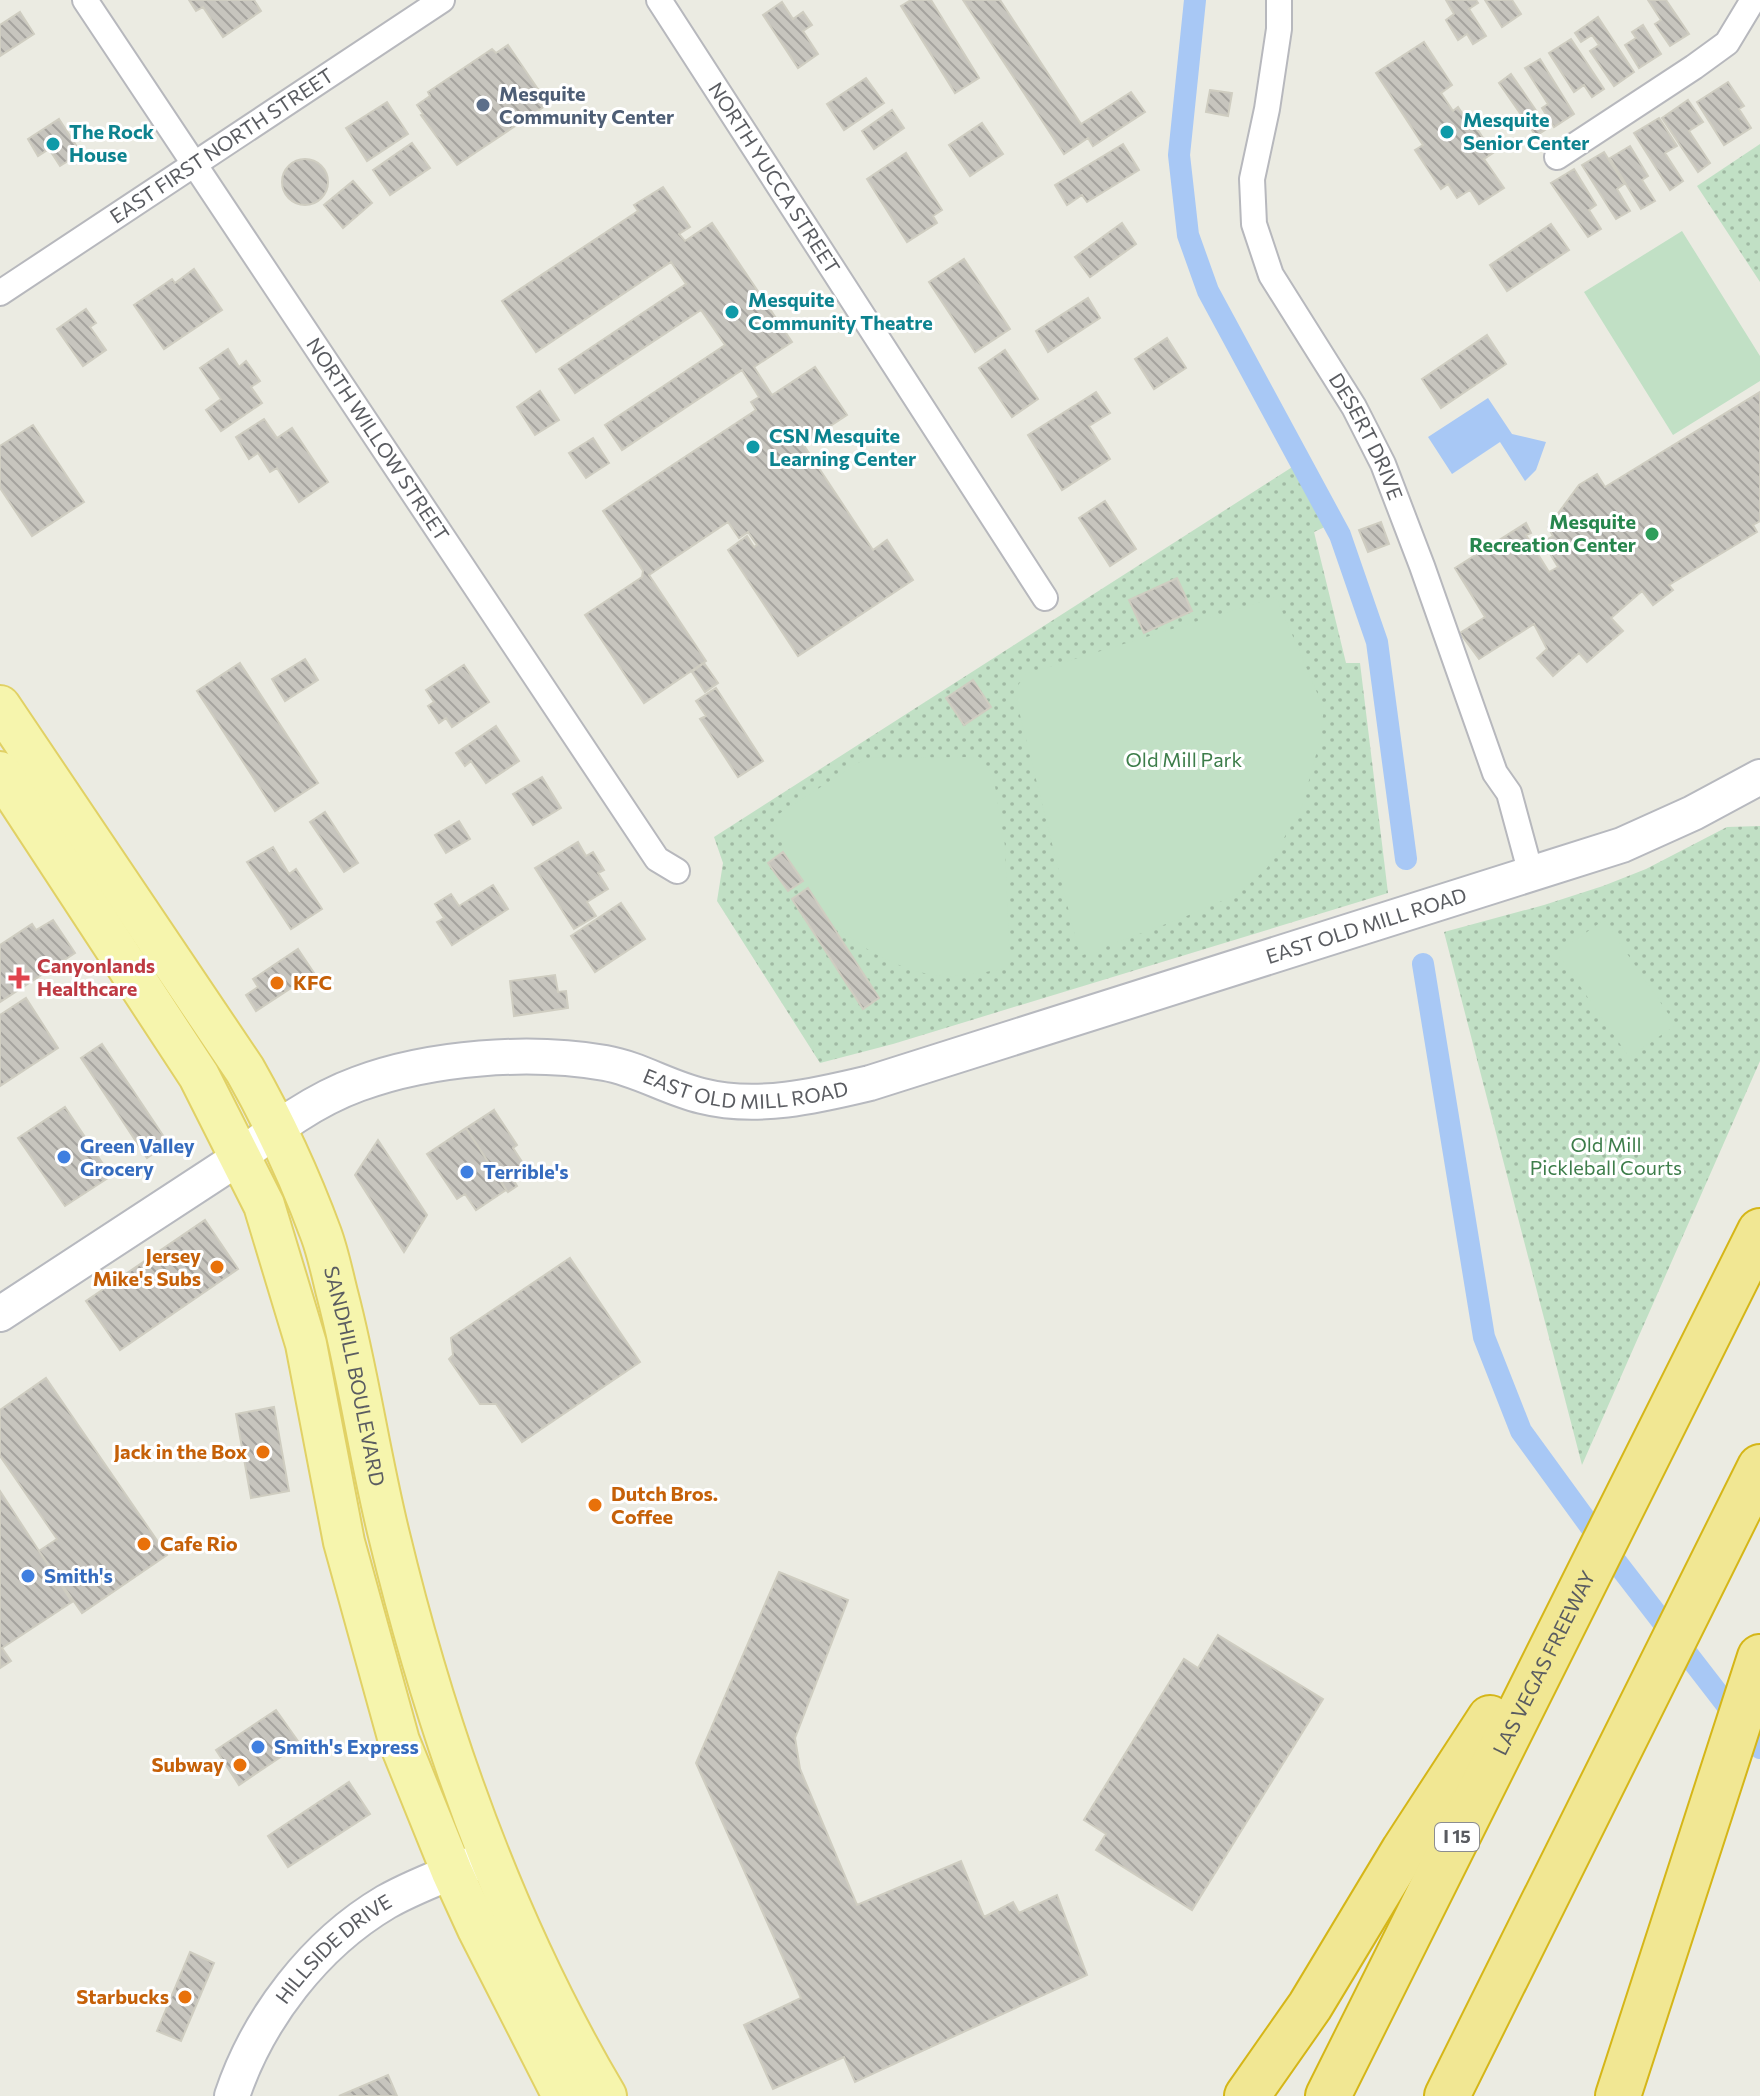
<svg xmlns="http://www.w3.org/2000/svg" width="1760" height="2096" font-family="Commissioner,sans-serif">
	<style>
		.green { fill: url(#green-dots) }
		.pitch { fill: #c1e0c5 }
		.water { fill: #a8c8f5 }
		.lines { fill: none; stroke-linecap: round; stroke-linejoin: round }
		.canal { stroke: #a8c8f5; stroke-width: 22 }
		.building { fill: url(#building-back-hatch); stroke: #cfcdc1; stroke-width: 2 }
		.street-casing { stroke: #b7b8bd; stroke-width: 28 }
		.secondary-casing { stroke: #b7b9bf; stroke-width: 38 }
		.primary-casing { stroke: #e1d165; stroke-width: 44 }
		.highway-casing { stroke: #d5b618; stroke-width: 48 }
		.street { stroke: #fff; stroke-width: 24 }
		.secondary { stroke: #fff; stroke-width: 34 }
		.primary { stroke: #f6f5ad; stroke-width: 40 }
		.highway { stroke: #f1e793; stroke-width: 44 }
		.service-dot { fill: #5c6f8a; stroke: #fff; stroke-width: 3 }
		.culture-dot { fill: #0f9aa8; stroke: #fff; stroke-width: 3 }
		.leisure-dot { fill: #2e9e5b; stroke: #fff; stroke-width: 3 }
		.health-dot { fill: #e0444e; stroke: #fff; stroke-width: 3 }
		.food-dot { fill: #e8710a; stroke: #fff; stroke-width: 3 }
		.shop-dot { fill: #3f7fe0; stroke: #fff; stroke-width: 3 }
		.labels { text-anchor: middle; stroke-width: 6; stroke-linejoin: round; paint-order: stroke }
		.shield { fill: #fff; stroke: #8c8d90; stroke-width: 2 }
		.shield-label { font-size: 18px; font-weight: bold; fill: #5a5c61 }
		.service-label { font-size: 20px; font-weight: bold; fill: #4e5e75; stroke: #fff; text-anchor: start }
		.culture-label { font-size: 20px; font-weight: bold; fill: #0d838f; stroke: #fff; text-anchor: start }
		.street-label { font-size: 20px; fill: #5a5c61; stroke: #fff }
		.leisure-label { font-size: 20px; font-weight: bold; fill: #27864d; stroke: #fff; text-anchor: end }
		.park-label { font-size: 20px; fill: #3d7d4a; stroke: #fff }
		.health-label { font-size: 20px; font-weight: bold; fill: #be3a42; stroke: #fff; text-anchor: start }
		.food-label { font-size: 20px; font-weight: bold; fill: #c56008; stroke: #fff; text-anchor: end }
		.shop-label { font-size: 20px; font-weight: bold; fill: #366cbe; stroke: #fff; text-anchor: start }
	</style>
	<defs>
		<pattern id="green-dots" width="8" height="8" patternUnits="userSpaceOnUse" patternTransform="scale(2)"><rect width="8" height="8" fill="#c1e0c5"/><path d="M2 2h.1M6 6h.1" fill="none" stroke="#a0b9a3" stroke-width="1.8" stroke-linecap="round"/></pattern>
		<pattern id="building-back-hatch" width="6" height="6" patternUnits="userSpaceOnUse" patternTransform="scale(2)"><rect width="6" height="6" fill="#c7c5be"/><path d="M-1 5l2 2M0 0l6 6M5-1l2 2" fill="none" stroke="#a5a39e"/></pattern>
	</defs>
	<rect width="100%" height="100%" fill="#ebebe2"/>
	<path class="green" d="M1760 144V282L1697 186Z
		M1297 464 1329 525 1314 532 1346 663H1360L1388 893 893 1044 820 1063 717 901 723 863 714 837Z
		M1760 826V1061L1582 1465 1444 932 1544 905 1603 886 1646 869 1727 827Z"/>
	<path class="pitch" d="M1682 231 1760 356V381L1673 435 1584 292Z
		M1276 597 1324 709 1317 751 1302 806 1267 868 1238 894 1182 918 1080 956 1014 691 1026 674Z
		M979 757 993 774 1005 846 1010 968C992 970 974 975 955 976 901 979 828 932 801 886 788 864 781 842 774 817L866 758Z
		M1604 920 1676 1025 1629 1057 1557 953Z"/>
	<path class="water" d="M1488 398 1512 434 1546 442 1536 470 1525 481 1500 442 1452 474 1428 437Z"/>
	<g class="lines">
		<path class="canal" d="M1195 0 1179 155 1188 235 1208 291 1340 535 1377 642 1406 859
			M1423 964 1484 1337 1521 1431 1617 1563 1760 1748"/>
	</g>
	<path class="building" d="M189 0H254L261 11 223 37 203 7 196 11Z
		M911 0H931L979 78 955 93 901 6Z
		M963 0H1000L1081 124 1131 92 1145 112 1093 146 1088 138 1064 154Z
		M1446 0H1476L1478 3 1469 9 1486 36 1473 44 1467 34 1458 40 1446 20 1454 14Z
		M1485 0H1512L1521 14 1502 27Z
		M1648 0H1666L1689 34 1670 46 1655 24 1661 20Z
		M782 2 793 19 803 12 812 25 803 31 818 54 798 68 763 15Z
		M20 12 34 34 0 56V25Z
		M1598 17 1634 72 1614 86 1590 51 1599 45 1592 35 1581 42 1575 33Z
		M1643 25 1661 54 1639 68 1625 45 1636 38 1632 32Z
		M1571 39 1604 89 1592 97 1584 85 1574 92 1549 53Z
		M1424 42 1452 85 1441 93 1453 111 1458 107 1466 119 1469 117 1493 153 1484 159 1504 188 1479 204 1470 190 1457 198 1448 184 1441 189 1415 150 1423 145 1376 73Z
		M508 45 548 104 457 165 421 115 423 114 417 105 430 96 428 92 492 49 496 53Z
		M1540 59 1574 114 1554 127 1542 108 1548 104 1525 68Z
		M1511 74 1548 128 1536 136 1499 83Z
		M866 78 884 103 844 130 827 104Z
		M1728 82 1744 106 1739 109 1751 128 1724 145 1697 102Z
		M1210 90 1232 93 1228 116 1206 112Z
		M1688 100 1703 122 1689 131 1710 163 1698 172 1662 118Z
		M387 102 408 134 367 161 346 128Z
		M892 110 904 128 874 149 862 131Z
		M1659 118 1677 146 1665 153 1683 181 1670 190 1634 133Z
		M59 119 81 153 60 166 49 149 38 156 28 139Z
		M982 123 1003 154 970 176 949 145Z
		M412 143 430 168 390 195 373 170Z
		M1123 144 1139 170 1087 202 1082 195 1067 205 1055 185Z
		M1630 146 1648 176 1642 180 1655 201 1641 209 1610 158Z
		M1604 152 1624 184 1617 189 1630 211 1616 219 1582 165Z
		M906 153 942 210 933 216 937 223 907 242 867 179Z
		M282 182a23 23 0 1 1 46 0a23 23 0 1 1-46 0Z
		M1574 169 1596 205 1589 210 1601 229 1588 237 1551 183Z
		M353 181 372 203 343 228 324 205Z
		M663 187 690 227 679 234 685 241 712 223 792 342 754 367 772 395 815 367 847 415 803 444 873 550 887 540 913 580 798 656 728 550 747 536 754 547 757 545 748 532 739 538 728 522 649 575 706 661 644 703 585 615 642 577 643 571 603 511 756 410 751 402 759 397 742 370 622 450 605 425 725 345 701 310 575 393 559 369 686 284 671 262 536 352 502 301 638 211 634 205Z
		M1122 223 1136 244 1090 277 1075 257Z
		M1551 224 1569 250 1507 291 1490 265Z
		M964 259 1010 329 975 352 929 282Z
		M194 269 222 310 164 349 134 305 172 279 175 283Z
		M1088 298 1100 318 1048 352 1036 331Z
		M86 309 96 323 90 327 106 350 83 366 57 329Z
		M1487 335 1506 364 1441 408 1422 379Z
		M1167 338 1186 368 1154 389 1135 359Z
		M228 349 239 367 246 361 260 381 251 387 262 403 221 431 206 410 221 399 200 368Z
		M1005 350 1038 399 1012 417 979 368Z
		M540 391 559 420 535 435 517 407Z
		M1096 392 1110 413 1089 426 1110 459 1062 490 1028 435Z
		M1760 392V521L1753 525 1757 532 1669 585 1673 590 1653 605 1642 591 1611 618 1623 631 1587 662 1579 653 1553 676 1537 658 1547 649 1534 624 1479 659 1460 633 1485 617 1455 568 1526 523 1531 533 1526 535 1549 572 1558 567 1543 542 1553 536 1548 527 1579 485 1597 474 1605 487Z
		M264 419 277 438 292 428 328 482 299 502 277 468 270 472 258 453 249 459 236 437Z
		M33 425 84 502 32 536 0 488V446Z
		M593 438 609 463 586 478 569 453Z
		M1105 501 1136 549 1110 566 1079 518Z
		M1381 522 1389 544 1368 552 1359 530Z
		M1177 578 1192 611 1144 633 1129 600Z
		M305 659 318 680 285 701 272 679Z
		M240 663 318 783 275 811 197 691Z
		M704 663 718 683 705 692 692 672Z
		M464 665 489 702 452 727 446 718 439 723 428 706 434 702 426 690Z
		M973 680 991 707 964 725 946 698Z
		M716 688 763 761 738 777 700 719 706 716 696 701Z
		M496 726 519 761 486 783 471 761 465 766 456 753Z
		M542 777 561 808 533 825 513 794Z
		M325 812 358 863 344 872 310 822Z
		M459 821 470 839 446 853 435 835Z
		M578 842 586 856 593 852 604 870 598 873 608 889 587 902 596 916 574 929 535 868Z
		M273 847 289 874 296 869 322 909 291 929 247 862Z
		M783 852 803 881 788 891 768 863Z
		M493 885 508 909 452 945 437 922 444 918 435 904 451 894 459 906Z
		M808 888 879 998 863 1009 792 899Z
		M621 903 645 939 595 972 571 936Z
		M53 920 75 953 0 1002V945L32 924 36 930Z
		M298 949 314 973 256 1011 246 995 258 987 253 979Z
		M555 975 558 992 566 991 568 1008 514 1016 510 981Z
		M26 998 58 1048 0 1086V1015Z
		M102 1044 168 1143 147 1158 81 1058Z
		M65 1107 111 1176 65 1206 18 1138Z
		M494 1110 517 1145 513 1148 528 1171 514 1181 517 1186 508 1192 506 1190 476 1210 465 1194 457 1199 427 1154Z
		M494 1110 517 1145 513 1148 528 1171 514 1181 517 1186 508 1192 466 1128Z
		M466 1128 506 1190 476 1210 465 1194 457 1199 427 1154Z
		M378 1140 427 1215 404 1252 355 1175Z
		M205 1220 238 1269 120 1350 86 1301Z
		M570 1258 640 1362 522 1442 496 1404H480L449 1359 453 1355 451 1338Z
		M46 1378 167 1555 82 1613 39 1551 57 1539 0 1456V1410Z
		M274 1407 289 1491 251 1498 236 1414Z
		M0 1491 72 1602 2 1648 11 1661 0 1668Z
		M779 1572 848 1600 795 1738 800 1769 857 1905 961 1861 984 1917 1013 1902 1019 1913 1057 1895 1087 1975 855 2082 844 2057 773 2089 744 2025 801 1998 696 1763Z
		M1218 1635 1323 1699 1192 1910 1096 1850 1106 1834 1084 1820 1184 1659 1198 1668Z
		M276 1710 300 1744 239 1785 216 1750Z
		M349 1782 370 1814 288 1867 268 1836Z
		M190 1952 214 1963 181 2041 157 2031Z
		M388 2075 397 2096H339Z"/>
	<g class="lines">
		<g class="street-casing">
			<g id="street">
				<path id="s1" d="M85 0 657 859 677 871"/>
				<path id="s2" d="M659 0 1045 598"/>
				<path id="s3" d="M1279 0V29L1267 109 1252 179 1254 224 1271 275 1354 407 1383 464 1422 566 1495 773 1509 793 1531 874"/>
				<path d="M1557 157 1694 67 1727 43 1753 0"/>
				<path id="s4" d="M0 293 442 0"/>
			</g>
		</g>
		<g class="secondary-casing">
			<g id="secondary">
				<path id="s5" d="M0 1314 240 1157C276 1128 314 1100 358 1084 431 1057 529 1050 605 1063 639 1069 668 1088 702 1096 757 1110 816 1096 870 1083L1622 845 1693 813 1760 777"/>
				<path id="s6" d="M232 2096C258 2018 315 1944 386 1902 414 1886 447 1874 477 1862"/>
			</g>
		</g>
		<g class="primary-casing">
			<g id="primary">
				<path id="s7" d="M0 706 245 1070C275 1123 300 1177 321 1234 328 1253 332 1273 337 1293 358 1372 369 1454 389 1535 436 1730 503 1922 606 2096"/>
				<path d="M0 772 199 1076 264 1205 306 1344 344 1542 399 1741 452 1872 478 1929 563 2096"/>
			</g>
		</g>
		<g class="highway-casing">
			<g id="highway">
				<path d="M1247 2096 1310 2006 1404 1850 1490 1718"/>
				<path id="s8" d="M1328 2096 1760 1231"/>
				<path d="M1447 2096 1760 1467"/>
				<path d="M1618 2096 1760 1657"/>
			</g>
		</g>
		<use href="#street" class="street"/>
		<use href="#secondary" class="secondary"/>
		<use href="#primary" class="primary"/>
		<use href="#highway" class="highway"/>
	</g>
	<circle class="service-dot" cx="483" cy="105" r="8"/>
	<g class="culture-dot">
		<circle cx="1447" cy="132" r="8"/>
		<circle cx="53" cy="144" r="8"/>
		<circle cx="732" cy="312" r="8"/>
		<circle cx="753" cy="447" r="8"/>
	</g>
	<circle class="leisure-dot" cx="1652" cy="534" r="8"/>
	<path class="health-dot" d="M15 966h8v8h8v8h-8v8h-8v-8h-8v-8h8z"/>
	<g class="food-dot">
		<circle cx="277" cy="983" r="8"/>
		<circle cx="217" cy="1267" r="8"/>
		<circle cx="263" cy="1452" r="8"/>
		<circle cx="595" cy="1505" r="8"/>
		<circle cx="144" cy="1544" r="8"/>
		<circle cx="240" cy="1765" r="8"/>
		<circle cx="185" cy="1997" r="8"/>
	</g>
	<g class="shop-dot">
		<circle cx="64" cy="1157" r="8"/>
		<circle cx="467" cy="1172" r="8"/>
		<circle cx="28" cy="1576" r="8"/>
		<circle cx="258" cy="1747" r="8"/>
	</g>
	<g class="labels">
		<rect class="shield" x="1435" y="1823" width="44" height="28" rx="6"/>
		<g class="shield-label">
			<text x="1457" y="1843">I 15</text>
		</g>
		<g class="service-label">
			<text x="499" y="101">Mesquite<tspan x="499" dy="23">Community Center</tspan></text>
		</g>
		<g class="culture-label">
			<text x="1463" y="127">Mesquite<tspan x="1463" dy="23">Senior Center</tspan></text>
			<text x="69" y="139">The Rock<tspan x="69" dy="23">House</tspan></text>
			<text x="748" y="307">Mesquite<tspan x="748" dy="23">Community Theatre</tspan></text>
			<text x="769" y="443">CSN Mesquite<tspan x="769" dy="23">Learning Center</tspan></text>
		</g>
		<g class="street-label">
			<text dy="7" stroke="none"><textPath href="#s4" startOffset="266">EAST FIRST NORTH STREET</textPath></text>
			<text dy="7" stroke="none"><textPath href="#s2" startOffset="212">NORTH YUCCA STREET</textPath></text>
			<text dy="7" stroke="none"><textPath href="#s3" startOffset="468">DESERT DRIVE</textPath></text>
			<text dy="7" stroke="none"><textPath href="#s1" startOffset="528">NORTH WILLOW STREET</textPath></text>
			<text dy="7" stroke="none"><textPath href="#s5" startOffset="1470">EAST OLD MILL ROAD</textPath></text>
			<text dy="7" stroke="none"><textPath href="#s5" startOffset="822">EAST OLD MILL ROAD</textPath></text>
			<text dy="7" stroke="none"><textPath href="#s7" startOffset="766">SANDHILL BOULEVARD</textPath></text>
			<text dy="7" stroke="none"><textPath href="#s8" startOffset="484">LAS VEGAS FREEWAY</textPath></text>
			<text dy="7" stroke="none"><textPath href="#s6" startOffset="182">HILLSIDE DRIVE</textPath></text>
		</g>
		<g class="leisure-label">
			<text x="1636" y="529">Mesquite<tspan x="1636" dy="23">Recreation Center</tspan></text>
		</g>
		<g class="park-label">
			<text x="1184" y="767">Old Mill Park</text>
			<text x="1606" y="1152">Old Mill<tspan x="1606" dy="23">Pickleball Courts</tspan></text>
		</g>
		<g class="health-label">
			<text x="37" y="973">Canyonlands<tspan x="37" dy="23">Healthcare</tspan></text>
		</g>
		<g class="food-label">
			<text x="293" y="990" text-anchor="start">KFC</text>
			<text x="201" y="1263">Jersey<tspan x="201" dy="23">Mike's Subs</tspan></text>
			<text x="247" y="1459">Jack in the Box</text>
			<text x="611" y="1501" text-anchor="start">Dutch Bros.<tspan x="611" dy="23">Coffee</tspan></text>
			<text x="160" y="1551" text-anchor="start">Cafe Rio</text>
			<text x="224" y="1772">Subway</text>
			<text x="169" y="2004">Starbucks</text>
		</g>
		<g class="shop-label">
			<text x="80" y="1153">Green Valley<tspan x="80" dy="23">Grocery</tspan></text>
			<text x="483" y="1179">Terrible's</text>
			<text x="44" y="1583">Smith's</text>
			<text x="274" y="1754">Smith's Express</text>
		</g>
	</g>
</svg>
